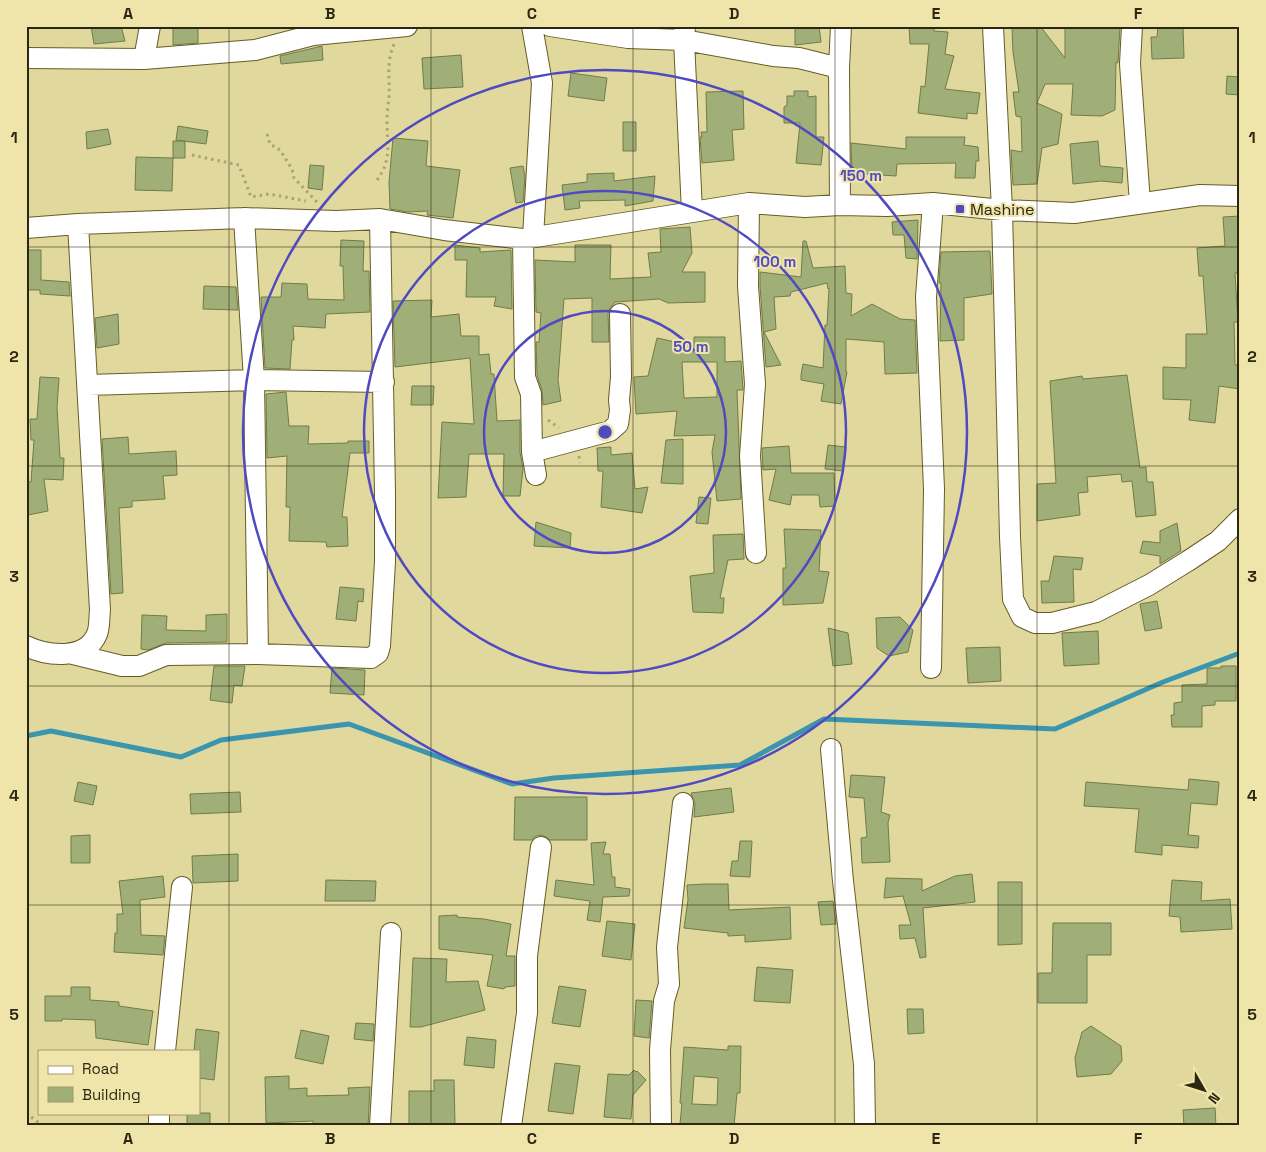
<svg xmlns="http://www.w3.org/2000/svg" width="1266" height="1152" font-family="'Space Grotesk',sans-serif">
	<style>
		.lines { fill: none; stroke-linecap: round; stroke-linejoin: round }
		.stream { stroke: #3b95ae; stroke-width: 5 }
		.building { fill: #a0ae78; stroke: #707c48; fill-rule: evenodd }
		.minor-casing { stroke: #665d26; stroke-width: 22 }
		.path { stroke: #aaa373; stroke-width: 3; stroke-dasharray: 2.5 4; stroke-linecap: butt }
		.minor { stroke: #fff; stroke-width: 20 }
		.grid { fill: none; stroke: #2b2710; stroke-width: 1; stroke-opacity: 0.55 }
		.ring { fill: none; stroke: #504ac1; stroke-width: 2.5 }
		.poi-dot { fill: #504ac1; stroke: #efe5ab; stroke-width: 2 }
		.labels { text-anchor: middle; stroke-width: 4; stroke-linejoin: round; paint-order: stroke }
		.poi-label { font-size: 16px; fill: #2b2710; stroke: #efe5ab; text-anchor: start }
		.centre { fill: #504ac1; stroke: #efe5ab; stroke-width: 2.5 }
		.ring-label { font-size: 15px; text-anchor: middle; font-weight: bold; fill: #504ac1; stroke: #efe5ab; stroke-width: 4; stroke-linejoin: round; paint-order: stroke }
		.neatline { fill: none; stroke: #2b2710; stroke-width: 2 }
		.grid-label { font-size: 16px; text-anchor: middle; font-weight: bold; fill: #2b2710 }
	</style>
	<rect width="100%" height="100%" fill="#e1d89e"/>
	<g class="lines">
		<path class="stream" d="M26 736 51 731 181 757 221 740 349 724 512 784 554 778 740 765 824 719 1055 729 1163 682 1240 653"/>
	</g>
	<path class="building" d="M91 26H121L125 41 94 44Z
		M173 26H198V43L173 45Z
		M795 26H819L821 42 795 45Z
		M909 26H934V31L948 32 945 54 954 56 945 89 980 93 977 114 967 113V119L918 113 921 86 925 87 929 44H910Z
		M1040 26 1065 58V26H1120L1118 63 1116 62 1115 110 1102 116 1071 115 1073 84H1045L1037 103 1062 114 1058 144 1042 148 1037 184 1013 185 1011 150 1022 152 1021 117 1016 116 1013 92H1019L1013 52 1012 28Z
		M1158 26H1183L1184 58 1152 59 1151 37H1157Z
		M322 46 323 60 281 64 280 56Z
		M461 55 463 87 424 89 422 58Z
		M571 73 607 78 604 101 568 96Z
		M1227 76 1240 77V95L1226 94Z
		M743 91 744 129 732 130 734 160 702 163 700 137H702L701 132H707L706 92Z
		M794 91H808V97L816 96V137H824L821 165 796 163 800 123H784V107L787 105V96H794Z
		M623 122H636V151H623Z
		M178 126 208 131 206 144 176 140Z
		M108 129 111 144 87 149 86 132Z
		M906 137H965L964 145 978 147 979 161H976L975 178H955L956 163 897 164 896 176 852 173 851 143 906 149Z
		M393 138 428 141 426 166 460 170 453 218 427 215 428 211 408 212 390 209 389 182Z
		M173 141H185V158H173Z
		M1098 141 1100 166 1123 168 1122 183 1101 181 1073 184 1070 144Z
		M136 157 173 158 172 191 135 190Z
		M310 165 324 166 322 190 308 188Z
		M523 166 525 176 523 202 516 203 510 168Z
		M614 173V181L655 176 653 201 625 206V200L579 201 580 208 565 210 562 185 587 182V174Z
		M1240 216V273H1235L1238 322H1234L1235 365H1240V389L1219 386 1215 423 1189 420 1191 400 1163 399V367L1186 368V334H1207L1203 276H1199L1197 248 1225 246 1223 217Z
		M918 220 917 259 906 258 904 235H893L892 222Z
		M690 227 692 253 682 272H705V302L668 303 659 299 615 302 610 308 608 314 609 342H592V298L564 299 558 380 561 401 543 405 542 390 537 375 536 342H539L541 313 536 312 535 260 575 262V245H611L610 279 651 277 648 253 661 252 660 229Z
		M341 240 364 241 363 271H369L370 312 326 314 325 328 293 326 294 340H292L290 369 265 368 261 297H281L282 283 307 284 308 299 344 300 343 266H340Z
		M803 241H806L813 268 845 266 846 293 852 294 851 316 872 304 900 319 915 320 917 373 885 374 884 342 846 339V372H847L841 404 821 401 824 384 801 380V375L803 364 823 368 825 325H827L829 288 828 289 827 283 791 292 790 296 774 297 776 329 764 332 781 365 766 367 760 286V272L801 277Z
		M455 245 480 248V252L511 250 512 309 494 306 496 297H466L467 260H455Z
		M26 250H41V280L69 282 70 296 40 294V290H26Z
		M990 251 992 294 964 298V340L940 341 941 283H939L941 252Z
		M204 286 236 287 238 310 203 309Z
		M432 300 431 317 459 314 461 336H479V355L489 354 491 374H494L497 421 520 420V452L523 469 520 496H503L504 454H469L466 497 438 498 442 422 474 424 470 358 395 367 393 301Z
		M118 314 119 344 97 348 95 318Z
		M694 337H725V362L741 361 743 390H737L741 499 717 501 712 452 715 435 674 436 677 411 636 414 634 377 648 376 657 338 694 346ZM682 362H717V397L684 398Z
		M1127 375 1140 468 1146 467 1147 482H1153L1156 515 1136 517 1132 481 1122 482 1121 474 1087 477 1088 492 1078 493 1080 515 1037 521V484L1056 483 1050 381 1082 376 1083 379Z
		M40 377 59 378 57 407 60 458H64L63 480 44 479 48 511 28 515V482H31L34 440H31L30 419H37Z
		M412 386H434L433 405H411Z
		M286 392 289 426H309L308 444 348 443V441H369V453H350L342 517H347L348 546 327 547 326 542 289 541 290 507H286L287 456 267 458 266 394Z
		M128 437 129 454 176 451 177 475 163 476 165 499 132 501V507L119 508 123 593 111 594 102 439Z
		M683 439V484L661 483 666 440Z
		M828 445 846 447 843 471 825 469Z
		M789 446 791 473H834L835 506 820 507 819 495H792L790 505 769 500 776 469 763 470 762 448Z
		M611 447V455L632 453 635 489 648 487 642 513 601 507 603 471H598L597 448Z
		M699 497 711 498 708 524 696 523Z
		M536 522 571 533 570 548 534 546Z
		M1177 523 1181 551 1160 564V556L1140 553 1143 541 1160 543V531Z
		M784 529 821 530 819 571 829 572 823 603 783 605V568H786Z
		M743 534 744 559 728 560 720 598H724L723 613 693 612 690 576 714 573 713 535Z
		M1054 556 1083 558 1081 570 1073 569 1074 602 1042 603 1041 581H1049Z
		M340 587 364 589 363 602 358 601 356 621 336 619Z
		M1157 601 1162 628 1145 631 1140 604Z
		M227 614V642L166 643 148 650 141 649 142 615 167 616 166 630 206 631V615Z
		M900 617 913 630 908 652 889 656 877 648 876 618Z
		M828 628 848 633 852 664 833 666Z
		M1098 631 1099 664 1064 666 1062 633Z
		M1000 647 1001 681 968 683 966 648Z
		M214 666H245L242 686 234 685 232 703 210 700Z
		M1221 666H1236V701H1215V705L1202 706V727H1172L1171 715H1174V703L1182 702V685L1207 684V668H1221Z
		M332 668 365 670 364 695 330 693Z
		M851 775 885 777 881 812 890 815 888 823 890 862 862 863 861 838 867 837 864 798 849 797Z
		M1189 779 1219 782 1217 805 1191 803 1188 835 1199 836 1198 848 1162 845V855L1135 852 1139 809 1084 806 1086 782 1188 790Z
		M78 782 97 786 93 805 74 801Z
		M731 788 734 812 694 817 695 804 691 793Z
		M240 792 241 812 191 814 190 794Z
		M515 797H587V840H550L542 835 536 836 531 840H514Z
		M90 835V863H71V836Z
		M740 841H752L750 877 730 876 732 861H738Z
		M606 842 603 854H610L612 877H615V887L630 889 629 896 603 897 600 922 587 920 590 901 554 896 556 880 594 885 591 843Z
		M238 854V881L193 883 192 856Z
		M972 874 975 902 923 908 926 957 920 958 915 938 900 939 899 925H911L903 896 884 898 886 878 922 879V891L955 876Z
		M163 876 165 897 140 900 141 935 165 936 163 955 114 952 115 933H117V914H123L119 881Z
		M326 880 376 881 375 901H325Z
		M1172 880 1202 882 1201 901 1230 899 1232 929 1181 932 1180 917 1169 916Z
		M998 882H1022V944L998 945Z
		M706 884H728L729 910 790 907 791 939 745 942V935L728 936V933L684 928 688 900 687 885Z
		M833 901 836 924 821 925 818 902Z
		M457 915V917L484 919 511 924 506 956H515V986L505 987 504 989 487 986 493 955 439 949V916Z
		M607 921 635 924 631 960 602 956Z
		M1053 923H1111V955H1087V1003H1038V973H1052Z
		M413 958 447 959 446 982 478 981 485 1010 421 1027H410Z
		M757 967 793 970 790 1003 754 1001Z
		M559 986 586 990 580 1027 552 1023Z
		M71 987H90V1000L119 1002V1006L153 1011 148 1045 96 1038 95 1020 62 1019V1021H45V996H71Z
		M636 1000 652 1001 649 1038 634 1036Z
		M907 1009H923L924 1033 908 1034Z
		M356 1023 374 1024 373 1041 354 1039Z
		M1091 1026 1121 1046 1122 1061 1111 1074 1077 1077 1075 1058 1082 1032Z
		M196 1029 219 1032 214 1080 199 1078V1051H194Z
		M301 1030 329 1036 323 1064 295 1058Z
		M467 1037 496 1040 494 1068 464 1065Z
		M728 1046H741L740 1093H737L734 1126 680 1124 682 1103H680L684 1047 728 1050ZM694 1076 718 1078 717 1105 692 1104Z
		M555 1063 580 1066 573 1114 548 1111Z
		M634 1070 636 1072 637 1071 646 1080 633 1095 631 1119 604 1117 608 1074 629 1075Z
		M289 1076V1089L307 1088V1096L349 1095 348 1088 370 1087 368 1126H313V1121L266 1123 265 1077Z
		M434 1080H454L455 1124 409 1126V1091H434Z
		M1215 1108 1216 1126H1184L1183 1110Z
		M187 1113H210V1126H187Z"/>
	<g class="lines">
		<g class="minor-casing">
			<path id="minor" d="M532 26 542 83 533 237
				M550 26 628 38 684 40 773 56 799 58 839 68
				M685 26 684 40 692 212
				M993 26 1002 210 1010 537 1013 599 1022 617 1035 623H1052L1096 612 1149 585 1188 561 1218 541 1240 519
				M1132 26 1130 64 1140 203
				M26 58 144 59 255 50 313 35 407 26
				M144 59 150 26
				M749 203 748 286 755 384 750 456 756 553
				M840 205 839 68 841 26
				M244 218 254 380 258 654
				M26 228 78 224 244 218 336 221 380 219 444 230 523 239 749 203 805 207 840 205 887 206 933 203 1002 210 1074 213 1200 195 1240 196
				M523 239 525 377 531 394 532 452
				M88 385 254 380 384 382
				M536 475 532 452 610 431 618 424 620 410 619 400 621 377 620 314
				M26 646C47 656 86 661 97 634 100 627 99 617 100 610L78 224
				M73 654 122 666H139L166 655 258 654 371 658 378 653 380 646 385 562V493L380 219
				M931 668 934 489 926 297 933 203
				M831 749 843 881 864 1064 865 1126
				M165 1051 182 887
				M159 1126V1113
				M380 1126 391 933
				M511 1126 527 1013V956L541 847
				M661 1126 660 1050 664 1001 669 984 667 947 683 803"/>
		</g>
		<path class="path" d="M267 134 270 144 280 150 292 169 294 178 317 202
			M192 155 239 165 251 197 269 194 306 201
			M377 180C392 160 387 144 387 121 387 113 388 105 389 98 390 77 386 64 394 44
			M548 420 559 428
			M579 456 580 463
			M26 1113 43 1126"/>
		<use href="#minor" class="minor"/>
	</g>
	<path class="grid" d="M229 26V1126M431 26V1126M633 26V1126M835 26V1126M1037 26V1126M26 247H1240M26 466H1240M26 686H1240M26 905H1240"/>
	<g class="ring">
		<circle cx="605" cy="432" r="121"/>
		<circle cx="605" cy="432" r="241"/>
		<circle cx="605" cy="432" r="362"/>
	</g>
	<rect class="poi-dot" x="955" y="204" width="10" height="10" rx="2.5"/>
	<g class="labels">
		<g class="poi-label">
			<text x="970" y="215">Mashine</text>
		</g>
	</g>
	<circle cx="605" cy="432" r="8" class="centre"/>
	<g class="ring-label">
		<text x="861" y="181">150 m</text>
		<text x="775" y="267">100 m</text>
		<text x="691" y="352">50 m</text>
	</g>
	<rect width="1266" height="1152" fill="none" stroke="#efe5ab" stroke-width="55"/>
	<rect x="38" y="1050" width="162" height="65" fill="#efe5ab" stroke="#a1996d"/>
	<rect x="48" y="1066" width="25" height="8" fill="#ffffff" stroke="#a1996d"/>
	<text x="82" y="1074" font-size="15" fill="#2b2710">Road</text>
	<rect x="48" y="1087" width="25" height="15" fill="#a0ae78" stroke="#a1996d"/>
	<text x="82" y="1100" font-size="15" fill="#2b2710">Building</text>
	<g transform="translate(1204 1090) rotate(129)" stroke="#efe5ab" stroke-width="4" paint-order="stroke">
	<path d="M0-4L9 19L0 12L-9 19Z" fill="#2b2710"/>
	<text y="-8" font-size="14" font-weight="bold" text-anchor="middle" fill="#2b2710">N</text>
	</g>
	<rect x="28" y="28" width="1210" height="1096" class="neatline"/>
	<g class="grid-label">
		<text x="128" y="19">A</text>
		<text x="330" y="19">B</text>
		<text x="532" y="19">C</text>
		<text x="734" y="19">D</text>
		<text x="936" y="19">E</text>
		<text x="1138" y="19">F</text>
		<text x="14" y="143">1</text>
		<text x="1252" y="143">1</text>
		<text x="14" y="362">2</text>
		<text x="1252" y="362">2</text>
		<text x="14" y="582">3</text>
		<text x="1252" y="582">3</text>
		<text x="14" y="801">4</text>
		<text x="1252" y="801">4</text>
		<text x="14" y="1020">5</text>
		<text x="1252" y="1020">5</text>
		<text x="128" y="1144">A</text>
		<text x="330" y="1144">B</text>
		<text x="532" y="1144">C</text>
		<text x="734" y="1144">D</text>
		<text x="936" y="1144">E</text>
		<text x="1138" y="1144">F</text>
	</g>
</svg>
